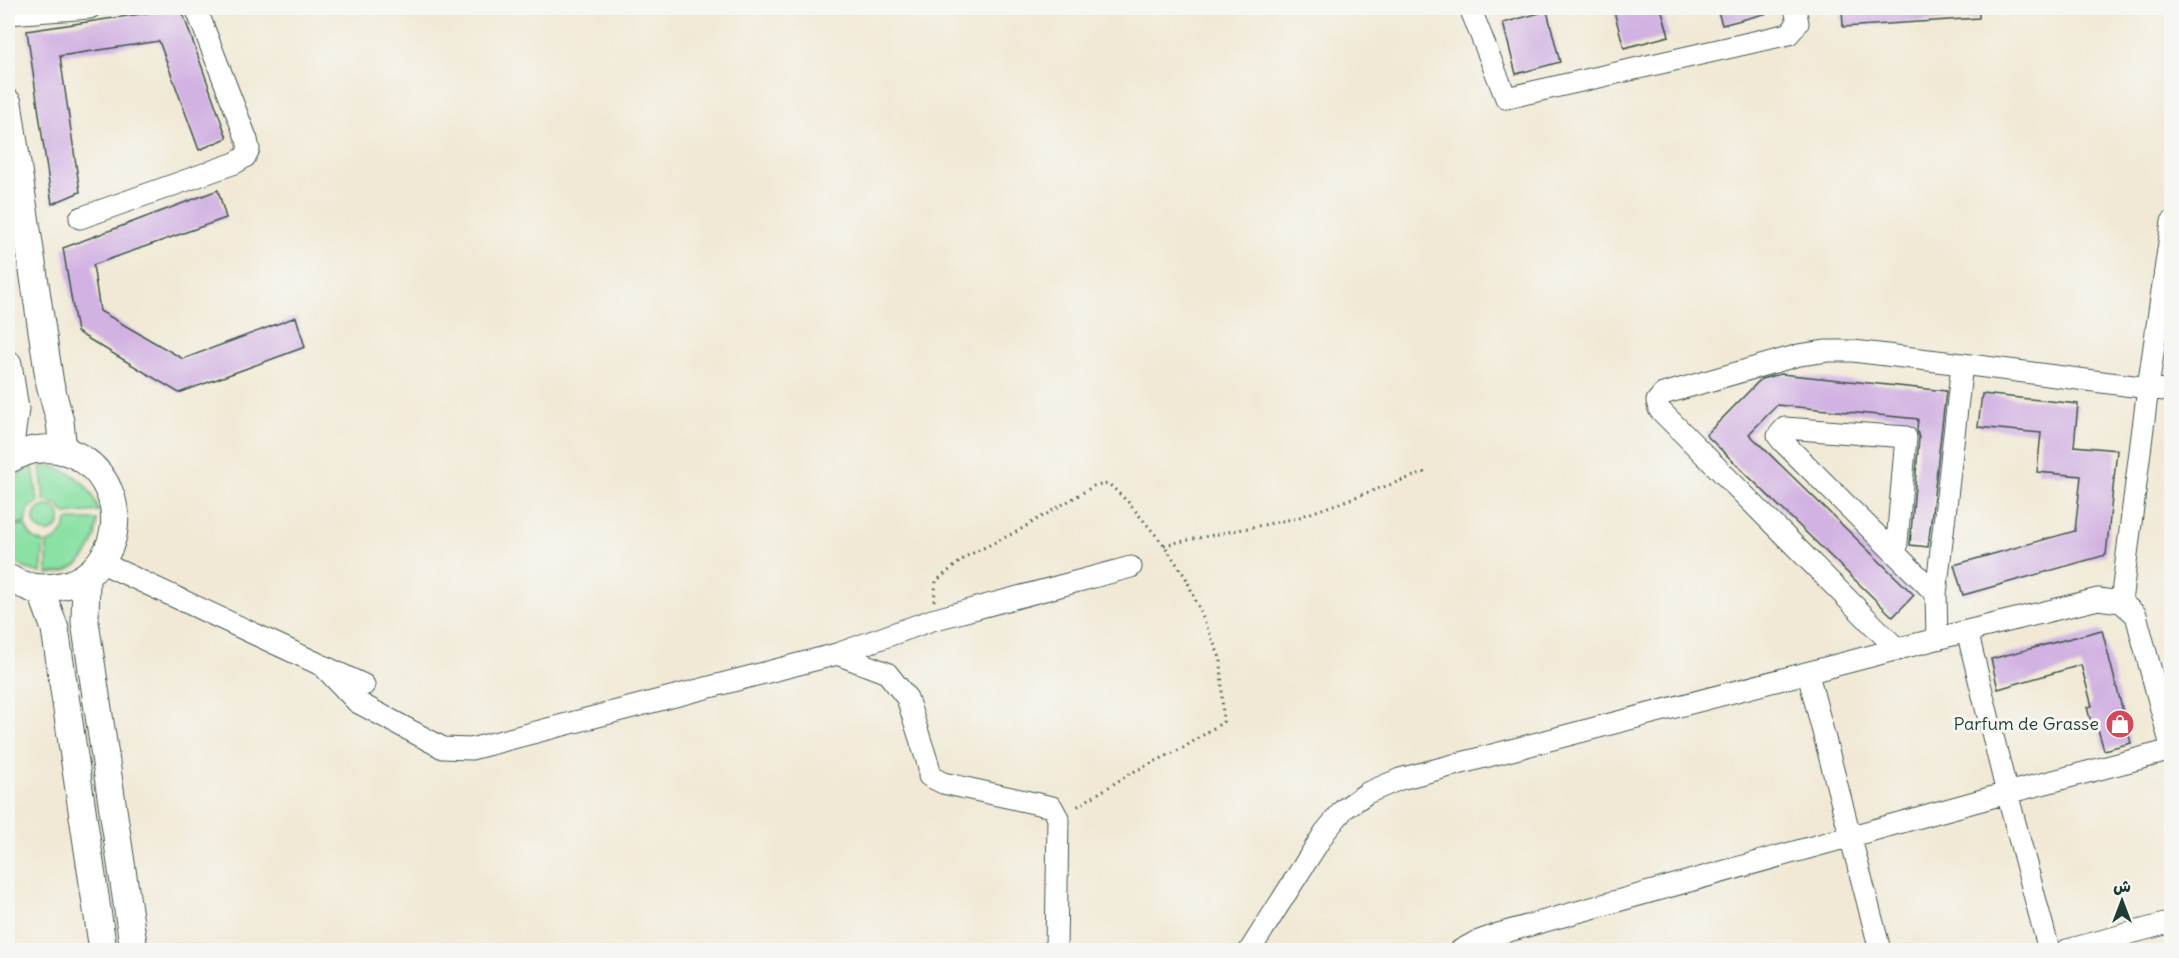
<svg xmlns="http://www.w3.org/2000/svg" width="2179" height="958" font-family="Delius,'Playpen Sans Arabic',sans-serif">
	<style>
		.green { fill: #8ae1a4; stroke: #548f6c; stroke-width: 1.5 }
		.building { fill: #d2b2e2 }
		.lines { fill: none; stroke-linecap: round; stroke-linejoin: round }
		.minor-casing { stroke: #3e574c; stroke-width: 23 }
		.major-casing { stroke: #3e574c; stroke-width: 29 }
		.path { stroke: #3e574c; stroke-width: 3; stroke-dasharray: 1.5 4.5; stroke-linecap: butt }
		.minor { stroke: #fff; stroke-width: 21 }
		.major { stroke: #fff; stroke-width: 27 }
		.labels { text-anchor: middle; stroke-width: 6; stroke-linejoin: round; paint-order: stroke }
		.poi-label { font-size: 18px; fill: #1f3d34; stroke: #f6f6f2; text-anchor: end }
	</style>
	<rect width="100%" height="100%" fill="#f6f6f2"/>
	<filter id="ink" filterUnits="userSpaceOnUse"><feTurbulence type="fractalNoise" baseFrequency=".0167" numOctaves="2"/><feDisplacementMap in="SourceGraphic" scale="12" xChannelSelector="R" yChannelSelector="G"/><feConvolveMatrix kernelMatrix="1 2 1 2 8 2 1 2 1" color-interpolation-filters="sRGB"/></filter>
	<filter id="wash" filterUnits="userSpaceOnUse"><feTurbulence type="fractalNoise" baseFrequency=".008" numOctaves="4" result="noise"/><feDisplacementMap in="SourceGraphic" scale="24" xChannelSelector="R" yChannelSelector="G"/><feGaussianBlur stdDeviation="1.35" result="paint"/><feColorMatrix in="noise" values="0 0 0 0 0 0 0 0 0 0 0 0 0 0 0 0 0 1.4 0 .05"/><feComposite in="paint" operator="in"/></filter>
	<g filter="url(#wash)">
		<rect width="100%" height="100%" fill="#f1e9d5"/>
		<path class="green" d="M40 465C70 467 90 483 99 511L65 514 56 504 44 501Z
			M33 466 38 502 28 510 25 523 8 525V487L21 473Z
			M34 519a13 13 0 1 1 26 0a13 13 0 1 1-26 0Z
			M67 520H97C97 541 87 563 66 571 61 573 53 573 47 574V543C60 540 64 532 67 520Z
			M25 525C29 535 33 540 44 543L41 573 24 568 8 556V526Z"/>
		<g id="blocks">
			<path class="building" d="M181 8 227 138 199 150 159 41 60 56 80 192 52 204 27 31Z
				M1613 8H1661L1669 36 1624 48Z
				M1717 8H1771L1772 12 1722 25Z
				M1842 8H1979V18L1843 27Z
				M1547 11 1560 62 1516 74 1503 23Z
				M218 190 226 218 93 265 100 311 183 359 296 317 305 347 179 393 77 332 63 248Z
				M1781 374 1946 391 1928 547 1910 545 1919 438 1917 430 1918 419 1777 405 1749 434 1914 595 1893 617 1706 435 1761 379Z
				M1982 394 2078 404 2074 446 2117 450 2106 555 1963 595 1954 565 2075 531 2081 476 2037 472 2041 433 1978 427Z
				M2102 630 2131 743 2104 750 2097 726 2092 727 2087 707 2092 706 2081 665 1998 689 1991 659Z"/>
		</g>
	</g>
	<g filter="url(#ink)">
		<use href="#blocks" fill-opacity="0" stroke="#3e574c" stroke-width="1.5"/>
		<g class="lines">
			<g class="minor-casing">
				<path id="minor" d="M1470 8 1506 98 1789 34 1798 23 1795 8
					M8 14 90 8
					M80 218 235 163 245 157 249 149 247 140 196 8
					M1896 554 1906 437 1785 428 1778 436 1783 442 1936 594
					M100 562 364 685
					M2121 602 2148 388 2172 222
					M1967 631 2007 793 2172 750
					M1937 639 1936 594 1962 364
					M1898 650 1659 409 1657 401 1663 394 1799 355 1827 351H1853L1962 364 2172 391
					M837 654 932 620 1131 567
					M323 666 357 702 443 748 471 749 837 654 887 673 907 698 929 767V776L943 783 1052 807 1058 818 1056 950
					M1808 674 1880 950
					M1250 950 1325 832 1344 809 1367 793 1400 779 1967 631 2098 599 2121 602 2136 615 2172 750
					M1461 950 1476 942 1498 934 2007 793 2049 950
					M2067 950 2172 922"/>
			</g>
			<g class="major-casing">
				<path id="major" d="M8 103 50 384 60 421 63 451
					M8 364 15 409 8 458
					M8 460C19 454 30 449 42 449 107 445 139 526 93 570 84 578 73 584 61 586 42 590 24 588 8 578
					M86 576 85 622 134 950
					M26 586 42 593 55 629 103 950"/>
			</g>
			<path class="path" d="M1164 545 1297 518 1428 471
				M934 601 936 581 967 556 1016 532 1094 486 1109 484 1128 502 1164 545 1186 578 1221 660 1223 722 1183 748 1131 773 1075 808"/>
			<use href="#minor" class="minor"/>
			<use href="#major" class="major"/>
		</g>
	</g>
	<defs>
		<g id="shop-disc" transform="scale(1.5)"><circle r="9.5" fill="#d1495b" stroke="#f6f6f2"/><path d="M-5-2.5h2.3a2.7 3.5 0 0 1 5.4 0H5L5.5 6h-11ZM-1.5-2.5h3a1.5 2.3 0 0 0-3 0Z" fill="#fff"/></g>
	</defs>
	<g fill-rule="evenodd">
		<use href="#shop-disc" x="2120" y="724"/>
	</g>
	<g class="labels">
		<g class="poi-label">
			<text x="2099" y="730">Parfum de Grasse</text>
		</g>
	</g>
	<rect width="2179" height="958" fill="none" stroke="#f6f6f2" stroke-width="30"/>
	<g transform="translate(2122 901)" stroke="#f6f6f2" stroke-width="4.5" paint-order="stroke">
	<path d="M0-4.5L10 22L0 15L-10 22Z" fill="#1f3d34"/>
	<text y="-9" font-size="16" font-weight="bold" text-anchor="middle" fill="#1f3d34">ش</text>
	</g>
</svg>
